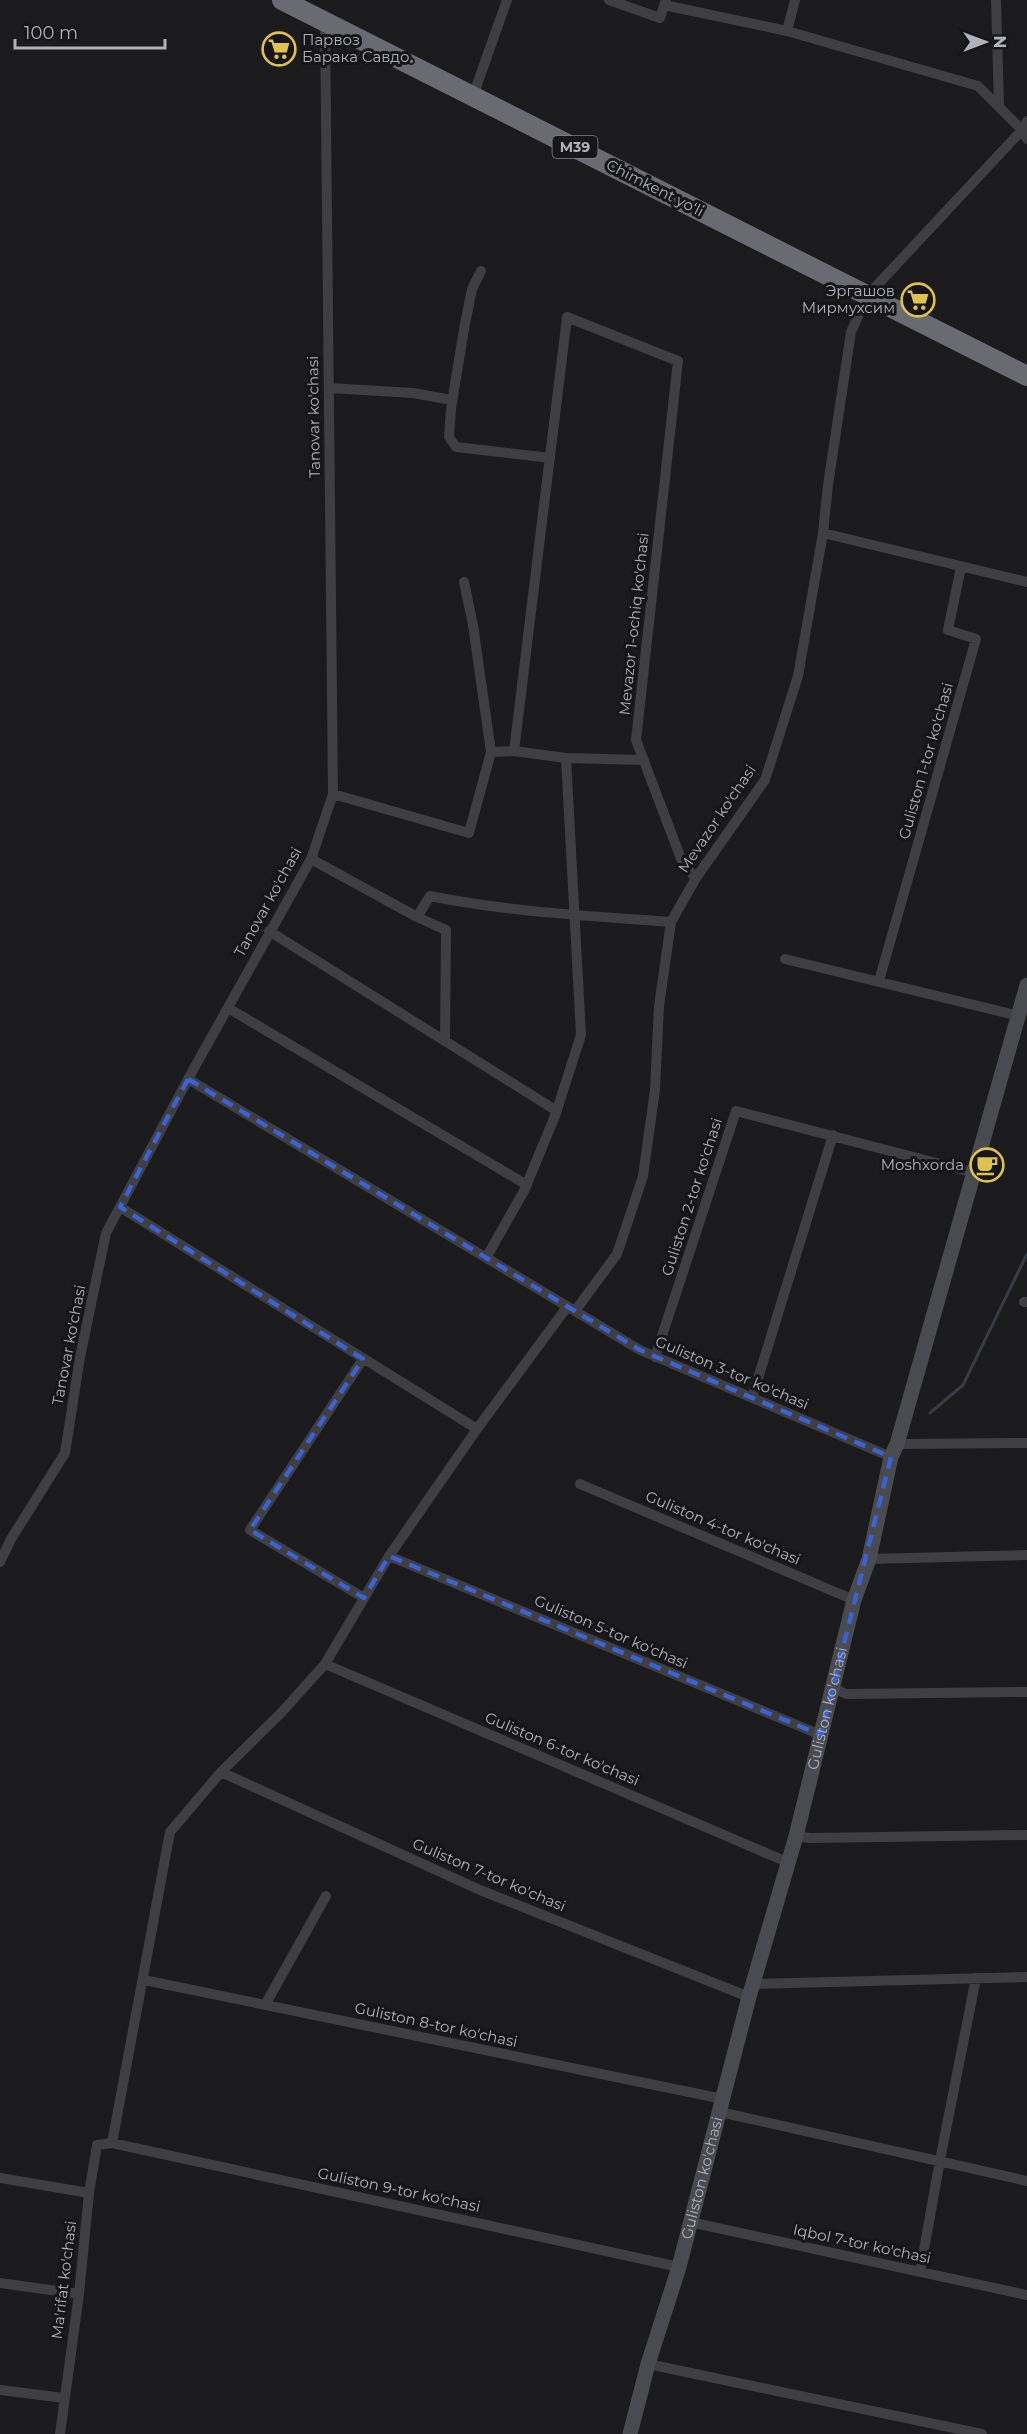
<svg xmlns="http://www.w3.org/2000/svg" width="1027" height="2434" font-family="Montserrat,sans-serif">
	<style>
		.lines { fill: none; stroke-linecap: round; stroke-linejoin: round }
		.stream { stroke: #363c45; stroke-width: 3 }
		.street { stroke: #3e3e43; stroke-width: 10 }
		.secondary { stroke: #4a4b51; stroke-width: 15 }
		.highway { stroke: #696a72; stroke-width: 20 }
		.marked { fill: none; stroke: #3a62d2; stroke-width: 4.5; stroke-dasharray: 12 8; stroke-linejoin: round }
		.labels { text-anchor: middle; stroke-width: 6; stroke-linejoin: round; paint-order: stroke }
		.shield { fill: #161618; stroke: #81828a; stroke-width: 1.5 }
		.shield-label { font-size: 14px; font-weight: bold; fill: #afb1bb }
		.poi-label { font-size: 15px; fill: #afb1bb; stroke: #161618; text-anchor: end }
		.street-label { font-size: 15px; fill: #afb1bb; stroke: #161618 }
	</style>
	<rect width="100%" height="100%" fill="#1b1b1d"/>
	<g class="lines">
		<path class="stream" d="M930 1413 963 1385 1027 1254"/>
		<path class="street" d="M609 0 660 18 666 0
			M996 0 999 106
			M664 5 787 31 978 86 1022 130 1027 139
			M787 31 795 0
			M473 96 507 0
			M481 271 472 289 464 329 451 409 449 437 456 447 550 458
			M329 388 413 393 452 400
			M823 533 1027 582
			M514 751 567 317 678 361 636 740 683 864 696 878
			M491 752 514 751 566 758 644 760
			M333 794 469 833 491 752 473 625 464 582
			M311 859 417 917 446 930 445 1041
			M417 917 430 896C510 912 590 916 671 922
			M269 931 557 1111
			M785 959 1019 1016
			M879 981 976 639 948 630 961 567
			M228 1008 527 1185
			M188 1079 640 1350 891 1457
			M120 1207 477 1429
			M486 1258 524 1191 555 1116 581 1035 566 758
			M1024 1302H1027
			M575 1311 617 1254 643 1176 655 1090 659 1006 671 922 696 878 765 780 798 676 823 533 828 485 851 332 867 296 1022 130 1027 121
			M655 1357 736 1111 975 1173
			M363 1359 250 1530 364 1598
			M752 1398 833 1135
			M897 1444 1027 1443
			M580 1484 854 1600
			M389 1556 821 1735
			M869 1559 1027 1555
			M0 1562 11 1539 65 1453 80 1357 106 1233 188 1079 311 859 333 794 325 21
			M325 1664 787 1862
			M833 1688 846 1694 1027 1692
			M221 1772 480 1890 749 1997
			M796 1836 810 1838 1027 1835
			M144 1980 723 2099
			M754 1984 1027 1977
			M265 2005 326 1896
			M720 2112 1027 2181
			M112 2143 170 1832 221 1772 281 1713 325 1664 389 1556 477 1429 567 1307
			M0 2178 89 2193
			M690 2222 1027 2295
			M920 2272 940 2160 976 1978
			M0 2283 79 2294
			M648 2364 982 2434
			M0 2390 64 2398
			M60 2434 79 2294 89 2193 97 2145 112 2143 679 2267"/>
		<path class="secondary" id="s1" d="M630 2434 648 2364 679 2267 749 1997 796 1836 854 1600 869 1559 891 1457 897 1444 1027 985"/>
		<path class="highway" d="M282 0 1027 376"/>
	</g>
	<path class="marked" d="M188 1079 640 1350 891 1457 821 1735 389 1556 364 1598 250 1530 363 1359 120 1207Z"/>
	<defs>
		<g id="supermarket-ring" transform="scale(1.725)"><circle r="9.5" fill="#161618" stroke="#dfc150" stroke-width="1.5"/><path d="M-6-5.5h2.5l.6 2H6L4.5 2H-2.5L-4.4-4H-6ZM-1.5 3.2a1.3 1.3 0 1 0 .1 0ZM3 3.2a1.3 1.3 0 1 0 .1 0Z" fill="#dfc150"/></g>
		<g id="cafe-ring" transform="scale(1.725)"><circle r="9.5" fill="#161618" stroke="#dfc150" stroke-width="1.5"/><path d="M-5.5-4.5H6V0H3Q3 3.5 0 3.5H-2.5Q-5.5 3.5-5.5 0ZM3-3.2v2h1.7v-2ZM-6 4.5H4V6H-6Z" fill="#dfc150"/></g>
	</defs>
	<g fill-rule="evenodd">
		<use href="#supermarket-ring" x="279" y="49"/>
		<use href="#supermarket-ring" x="918" y="300"/>
		<use href="#cafe-ring" x="987" y="1165"/>
	</g>
	<g class="labels">
		<rect class="shield" x="552.5" y="136" width="45" height="22" rx="4.5"/>
		<g class="shield-label">
			<text x="575" y="152">M39</text>
		</g>
		<g class="poi-label">
			<text x="302" y="45" text-anchor="start">Парвоз<tspan x="302" dy="17">Барака Савдо.</tspan></text>
			<text x="895" y="296">Эргашов<tspan x="895" dy="17">Мирмухсим</tspan></text>
			<text x="964" y="1170">Moshxorda</text>
		</g>
		<g class="street-label">
			<text transform="translate(655 188) rotate(27)" y="5">Chimkent yo‘li</text>
			<text transform="translate(314 417) rotate(-91)" y="5">Tanovar ko'chasi</text>
			<text transform="translate(634 624) rotate(-84)" y="5">Mevazor 1-ochiq ko'chasi</text>
			<text transform="translate(926 761) rotate(-74)" y="5">Guliston 1-tor ko'chasi</text>
			<text transform="translate(717 819) rotate(-56)" y="5">Mevazor ko'chasi</text>
			<text transform="translate(268 902) rotate(-61)" y="5">Tanovar ko'chasi</text>
			<text transform="translate(692 1197) rotate(-72)" y="5">Guliston 2-tor ko'chasi</text>
			<text transform="translate(69 1345) rotate(-79)" y="5">Tanovar ko'chasi</text>
			<text transform="translate(732 1373) rotate(23)" y="5">Guliston 3-tor ko'chasi</text>
			<text transform="translate(723 1528) rotate(23)" y="5">Guliston 4-tor ko'chasi</text>
			<text transform="translate(611 1632) rotate(23)" y="5">Guliston 5-tor ko'chasi</text>
			<text dy="5" stroke="none"><textPath href="#s1" startOffset="752">Guliston ko'chasi</textPath></text>
			<text transform="translate(562 1749) rotate(23)" y="5">Guliston 6-tor ko'chasi</text>
			<text transform="translate(489 1875) rotate(23)" y="5">Guliston 7-tor ko'chasi</text>
			<text transform="translate(436 2025) rotate(12)" y="5">Guliston 8-tor ko'chasi</text>
			<text dy="5" stroke="none"><textPath href="#s1" startOffset="266">Guliston ko'chasi</textPath></text>
			<text transform="translate(399 2190) rotate(12)" y="5">Guliston 9-tor ko'chasi</text>
			<text transform="translate(862 2244) rotate(12)" y="5">Iqbol 7-tor ko'chasi</text>
			<text transform="translate(64 2280) rotate(-83)" y="5">Ma'rifat ko'chasi</text>
		</g>
	</g>
	<g transform="translate(985 42) rotate(90)" stroke="#161618" stroke-width="4.5" paint-order="stroke">
	<path d="M0-4.5L10 22L0 15L-10 22Z" fill="#afb1bb"/>
	<text y="-9" font-size="16" font-weight="bold" text-anchor="middle" fill="#afb1bb">N</text>
	</g>
	<path d="M15 39v9h150v-9" fill="none" stroke="#afb1bb" stroke-width="3"/>
	<text x="24" y="39" font-size="18" fill="#afb1bb" stroke="#161618" stroke-width="4.5" paint-order="stroke">100 m</text>
</svg>
